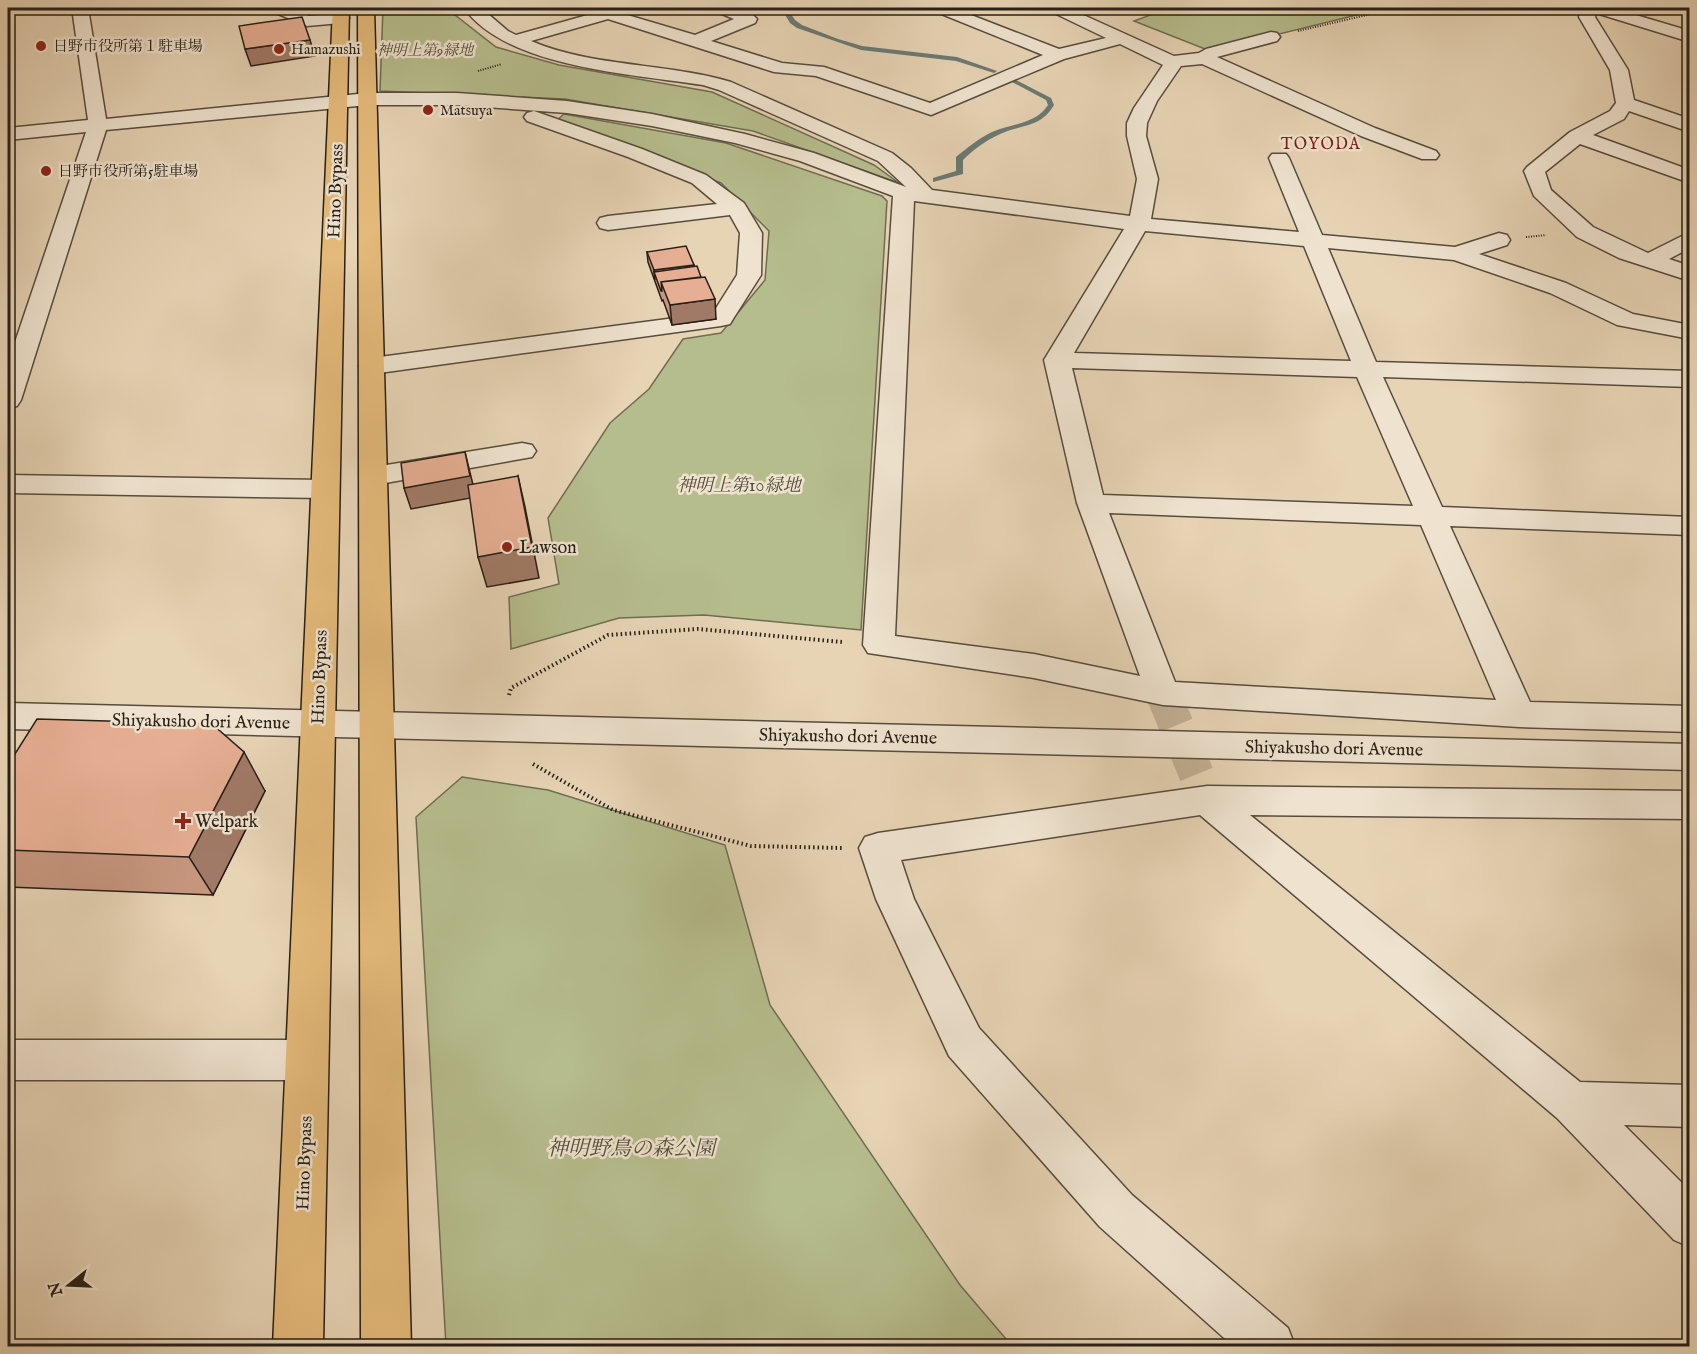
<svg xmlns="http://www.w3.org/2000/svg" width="1697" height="1354" font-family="'IM FELL English','Noto Serif JP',serif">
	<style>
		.green { fill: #b6bd8d; stroke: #6e6e52; stroke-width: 1.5 }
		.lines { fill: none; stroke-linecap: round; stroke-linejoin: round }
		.stream { fill: #6b7a75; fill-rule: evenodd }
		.minor-tunnel { stroke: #c1b095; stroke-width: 35; stroke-dasharray: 35 18; stroke-linecap: butt }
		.minor-casing { stroke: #574c3e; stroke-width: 3 }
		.highway-casing { stroke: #271f16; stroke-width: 3 }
		.path-far1 { stroke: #271f16; stroke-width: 2; stroke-dasharray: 1 1.5; stroke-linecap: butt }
		.path { stroke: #271f16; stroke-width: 4; stroke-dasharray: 1.5 3; stroke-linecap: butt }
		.minor { fill: #efe3cf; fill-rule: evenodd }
		.highway { fill: #e4ba7a; fill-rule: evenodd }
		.wall { fill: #c6967e; stroke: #271f16; stroke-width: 1.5 }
		.shaded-wall { fill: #a17a67; stroke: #271f16; stroke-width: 1.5 }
		.building { fill: #e6ae93; stroke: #271f16; stroke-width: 1.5 }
		.poi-dot { fill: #8f2418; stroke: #efe3cf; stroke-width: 2 }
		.labels { text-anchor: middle; stroke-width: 5; stroke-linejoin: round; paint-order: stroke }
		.far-poi-label { font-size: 15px; fill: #271f16; stroke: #efe3cf; text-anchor: start }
		.far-park-label { font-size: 15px; font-style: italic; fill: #524e3a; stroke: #efe3cf }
		.far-neighbourhood-label { font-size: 16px; letter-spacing: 1.5px; fill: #7a1f14; stroke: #efe3cf }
		.street-label { font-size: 18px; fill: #271f16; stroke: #efe3cf }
		.park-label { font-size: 18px; font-style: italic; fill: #524e3a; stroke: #efe3cf }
		.poi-label { font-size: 18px; fill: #271f16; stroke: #efe3cf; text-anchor: start }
		.near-park-label { font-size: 21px; font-style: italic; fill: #524e3a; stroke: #efe3cf }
	</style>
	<rect width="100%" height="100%" fill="#e7d4b5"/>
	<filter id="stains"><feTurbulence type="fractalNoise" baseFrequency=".00333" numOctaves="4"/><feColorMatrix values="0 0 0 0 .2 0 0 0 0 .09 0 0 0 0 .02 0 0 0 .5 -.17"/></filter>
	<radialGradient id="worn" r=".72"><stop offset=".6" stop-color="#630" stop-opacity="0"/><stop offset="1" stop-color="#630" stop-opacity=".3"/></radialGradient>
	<path class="green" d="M383 8H446L496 47 559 65 712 92 874 165 899 183 753 131 565 99 380 91Z
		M1169 8H1385L1210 51 1134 21Z
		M564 114 726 143 882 196 887 201 861 630 704 615 619 618 511 649 509 597 559 584 548 518 610 423 649 389 683 339 721 333 765 280 769 231 721 183 555 122Z
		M462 777 548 790 725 845 770 1005 960 1285 1012 1346H446L416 817Z"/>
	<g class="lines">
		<path class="stream" d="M781 8H787L795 20 802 25 838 39 862 46 957 57 997 71 994 73 956 61 861 50 797 28 790 23Z
			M1611 8H1619L1688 30 1683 31Z
			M1012 80H1016L1051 98 1054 105C1040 129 1020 124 998 135 985 141 973 150 963 160V174L933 182V178L956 171V157C967 148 979 138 992 132 1012 123 1035 125 1048 105L1046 100 1012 82Z"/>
		<path class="minor-tunnel" d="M1163 693 1207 800"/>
		<g class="minor-casing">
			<path id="minor" d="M72 8H88L106 119 368 93H457L567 101 652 114 745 134 814 153 906 187 878 161 719 90 703 85C633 74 507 68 464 8H481L508 31 516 35 591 14 584 11 582 8H624L626 11 624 14 695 35 734 19 715 11 713 8C728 8 747 7 757 19L755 23 711 41 782 63 824 67 930 103 1043 55 934 11 932 8H953L1059 49 1106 38 1050 11 1048 8H1068L1174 56 1199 53 1206 49 1271 32 1277 33 1280 37 1277 41 1217 57 1375 128 1436 151 1439 155 1436 159H1422L1361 136 1202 64 1181 66 1157 101 1147 123 1146 136 1158 179 1151 219 1299 232 1269 158 1272 154H1286L1289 158 1322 235 1455 247 1499 233 1507 235 1510 240 1507 245 1479 254 1566 283 1633 314 1690 325V339L1617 325 1550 293 1454 260 1328 248 1376 362 1690 371V387L1383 377 1442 507 1690 517V535L1450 526 1530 702 1690 706V732L1519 727 1163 705 1034 678 868 653 863 645 893 196 800 161 735 143 652 126 567 113 457 105H368L106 130 21 400 17 406 8 408V363L86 132 8 140V128L88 120ZM608 19 774 72 816 76 931 115 1064 59 1120 44 1163 65 1134 108 1127 123V136L1137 179 1130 216 932 190 911 168 892 153 731 82C668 63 591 67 531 41ZM914 201 1124 229 1044 360 1077 503 1140 676 1034 654 895 636ZM1145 231 1304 246 1351 361 1074 353ZM1072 368 1357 377 1413 506 1103 495ZM1109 513 1421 525 1496 700 1175 682Z
				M269 8H290L309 16 341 13 349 18 341 23 307 26 271 11Z
				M1580 8H1612L1690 31V42L1596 13 1595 17 1628 70 1634 100 1690 119V132L1629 111 1624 119 1593 135 1690 170V183L1580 144 1545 172 1551 190 1593 227 1648 253 1690 232V248L1669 259 1690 266V281L1619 258 1577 237 1534 196 1524 171 1527 167 1570 132 1610 111 1616 103 1610 70 1579 17Z
				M534 111 642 149 706 175 744 203 762 233 761 275 733 319 730 324 721 326 372 374 363 371 359 366 363 361 372 358 713 313 737 275 740 233 730 215 608 230 600 228 597 223 600 218 608 216 717 204 692 183 628 157 527 121 524 117 527 113Z
				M522 443 532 445 536 451 532 457 374 485 364 482 360 476 364 470 374 467Z
				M8 475 325 480 335 483 339 489 335 495 325 498 8 493Z
				M8 703 1690 744V770L8 729Z
				M1207 786 1690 791V819L1250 815 1580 1082 1690 1085V1127L1624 1125 1690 1191V1247L1674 1240 1557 1118 1200 815 901 860 914 899 979 1028 1132 1195 1288 1328 1295 1346H1233L1100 1227 949 1056 876 899 859 848 865 837 878 833Z
				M8 1040H307L322 1046 328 1060 322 1074 307 1080H8Z"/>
		</g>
		<g class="highway-casing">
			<path id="highway" d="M333 8H349L323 1346H273Z
				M358 8H374L411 1346H361Z"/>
		</g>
		<path class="path-far1" d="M1298 31 1397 8
			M478 71 502 64
			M1526 237 1546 235"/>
		<path class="path" d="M509 695 511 688 608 635 698 629 842 642
			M533 764 613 810 751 846 842 848"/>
		<use href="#minor" class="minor"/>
		<use href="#highway" class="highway"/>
	</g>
	<path class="wall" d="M647 252 694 266 716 319 672 325 663 300 662 301 648 262Z
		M8 765 265 791 213 895 8 887Z"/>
	<path class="shaded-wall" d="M310 40 315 56 251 66 245 49Z
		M694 265V274L654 272 655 280 654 270Z
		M715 299 716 319 672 325 670 305Z
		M465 452 476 497 411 509 404 488Z
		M518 476 525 507 539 578 487 587 478 557Z
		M244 752 265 791 213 895 189 857Z"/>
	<path class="building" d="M302 17 310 40 245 49 239 26Z
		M686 246 694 265 654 270 647 252Z
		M697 266 701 277 661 282 662 291H661L654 272Z
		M705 277 715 299 670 305 661 282Z
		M465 452 470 476 404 488 401 463Z
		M518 476 532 547 478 557 468 485Z
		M37 719 212 724 244 752 189 857 8 850V765Z"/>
	<g class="poi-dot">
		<circle cx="41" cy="46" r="6"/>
		<circle cx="279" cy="49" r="6"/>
		<circle cx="428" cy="110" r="6"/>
		<circle cx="46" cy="171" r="6"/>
		<circle cx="507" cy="547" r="6"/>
		<path d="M180 812h6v6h6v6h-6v6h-6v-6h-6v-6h6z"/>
	</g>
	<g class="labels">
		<g class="far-poi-label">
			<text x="53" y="51">日野市役所第１駐車場</text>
			<text x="291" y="54">Hamazushi</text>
			<text x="440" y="115">Matsuya</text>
			<text x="58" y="176">日野市役所第5駐車場</text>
		</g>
		<g class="far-park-label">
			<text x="425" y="55">神明上第9緑地</text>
		</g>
		<g class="far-neighbourhood-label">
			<text x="1321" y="149">TOYODA</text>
		</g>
		<g class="street-label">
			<text transform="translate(335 191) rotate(-88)" y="6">Hino Bypass</text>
			<text transform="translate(319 677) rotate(-88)" y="6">Hino Bypass</text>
			<text transform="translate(201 721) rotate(1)" y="6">Shiyakusho dori Avenue</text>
			<text transform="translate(848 736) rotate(1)" y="6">Shiyakusho dori Avenue</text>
			<text transform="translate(1334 748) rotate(1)" y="6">Shiyakusho dori Avenue</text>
			<text transform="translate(304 1163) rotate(-88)" y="6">Hino Bypass</text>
		</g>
		<g class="park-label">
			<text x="739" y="491">神明上第10緑地</text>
		</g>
		<g class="poi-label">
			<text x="519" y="553">Lawson</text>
			<text x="195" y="827">Welpark</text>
		</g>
		<g class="near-park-label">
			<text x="631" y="1155">神明野鳥の森公園</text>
		</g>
	</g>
	<rect width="1697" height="1354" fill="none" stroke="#e7d4b5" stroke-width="30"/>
	<rect x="9" y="9" width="1679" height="1336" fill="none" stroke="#271f16" stroke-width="3"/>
	<rect x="15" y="15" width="1667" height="1324" fill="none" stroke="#271f16" stroke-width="1.5"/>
	<g transform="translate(69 1285) rotate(252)" stroke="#efe3cf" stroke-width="4.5" paint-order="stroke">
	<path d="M0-4.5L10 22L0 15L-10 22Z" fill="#271f16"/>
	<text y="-9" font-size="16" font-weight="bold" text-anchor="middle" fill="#271f16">N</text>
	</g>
	<rect width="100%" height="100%" filter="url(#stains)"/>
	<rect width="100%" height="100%" fill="url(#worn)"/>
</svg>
